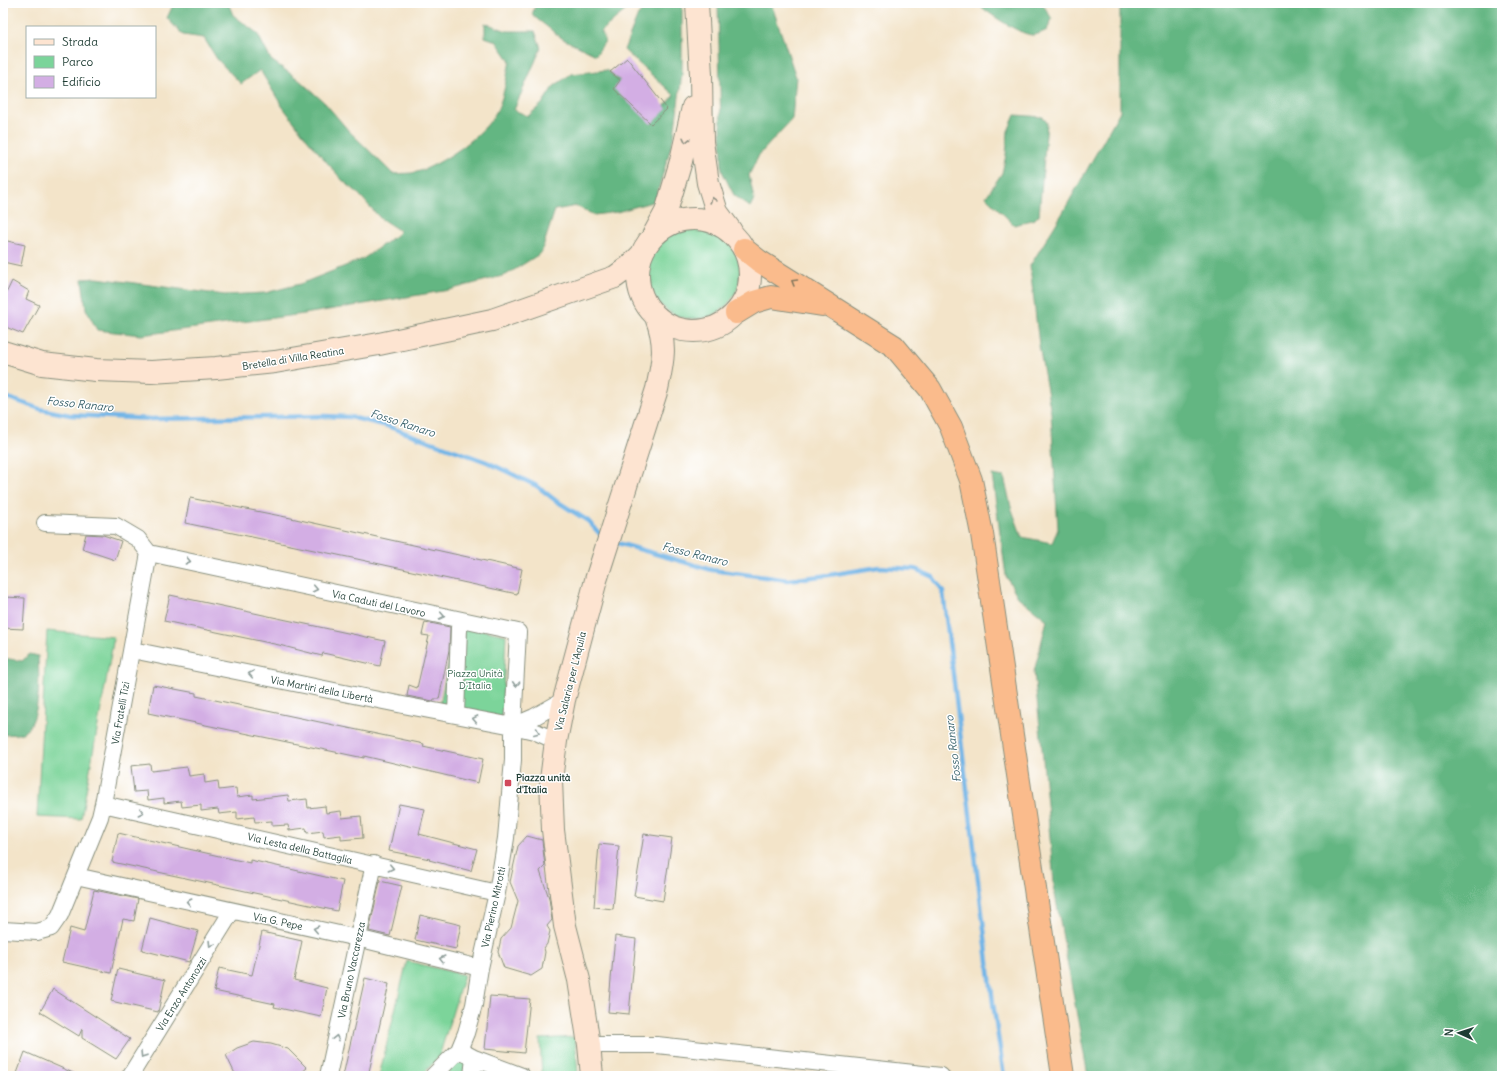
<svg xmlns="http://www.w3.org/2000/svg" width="1505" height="1079" font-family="Delius,sans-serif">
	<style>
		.green { fill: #7bd49a; stroke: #4d8867 }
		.forest { fill: #64b682; stroke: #427a5b }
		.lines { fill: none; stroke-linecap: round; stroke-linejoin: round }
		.stream { stroke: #72b5e7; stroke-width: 4.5 }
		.building { fill: #d3aee4 }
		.street-casing { stroke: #89907e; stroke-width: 18 }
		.secondary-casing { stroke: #89907e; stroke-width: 24 }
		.highway-casing { stroke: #89907e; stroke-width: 24 }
		.street { stroke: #fff; stroke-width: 16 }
		.secondary { stroke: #fde4d1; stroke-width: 22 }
		.highway { stroke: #fabb8c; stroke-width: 22 }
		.oneway { stroke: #8e9082 }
		.oneway2 { stroke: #82765c }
		.oneway3 { stroke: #8f9e9a }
		.poi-dot { fill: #d1495b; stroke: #fff; stroke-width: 1.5 }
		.labels { text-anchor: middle; stroke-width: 3; stroke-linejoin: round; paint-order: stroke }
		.street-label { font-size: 10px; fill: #1f3d34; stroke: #fff }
		.park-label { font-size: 10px; fill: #36634e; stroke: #fff }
		.poi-label { font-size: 10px; font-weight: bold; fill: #1f3d34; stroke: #fff; text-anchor: start }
		.water-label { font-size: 11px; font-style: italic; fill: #38616a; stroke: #fff }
	</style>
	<rect width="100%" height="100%" fill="#fff"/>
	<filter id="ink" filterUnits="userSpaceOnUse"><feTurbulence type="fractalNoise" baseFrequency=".025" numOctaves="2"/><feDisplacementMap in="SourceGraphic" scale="8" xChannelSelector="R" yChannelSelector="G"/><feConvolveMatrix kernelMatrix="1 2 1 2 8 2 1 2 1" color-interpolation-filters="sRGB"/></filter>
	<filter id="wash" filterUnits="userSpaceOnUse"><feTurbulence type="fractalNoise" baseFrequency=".012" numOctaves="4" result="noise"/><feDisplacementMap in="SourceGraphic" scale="16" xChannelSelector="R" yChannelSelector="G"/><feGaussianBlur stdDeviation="0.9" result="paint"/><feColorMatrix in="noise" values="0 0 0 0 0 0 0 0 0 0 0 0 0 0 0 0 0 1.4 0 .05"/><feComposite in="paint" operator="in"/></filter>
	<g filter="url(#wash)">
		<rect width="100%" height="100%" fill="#f3e4c9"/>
		<path class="green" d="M648 273a46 46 0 1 1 92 0a46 46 0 1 1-92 0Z
			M457 625 506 635 502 717 440 704Z
			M47 631 114 637 81 819 37 817Z
			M407 961 464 975 439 1057 421 1076H379Z
			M575 1037 578 1076H542L540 1039Z
			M458 1062 466 1063 464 1076H444Z"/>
		<path class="forest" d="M174 3H228L233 15 257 33 271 60 298 79 325 103 348 130 393 174C401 173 410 174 417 172 441 165 483 136 495 114 504 99 506 79 510 61L496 41 485 37V23L507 31H535L541 48 514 110 528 116 542 104 553 87 571 74 607 70 659 113 674 95 624 50 638 15 652 3H682V73L674 136 655 201 617 212 594 215 576 206 555 210 541 253 506 275 449 290 304 314 141 335 97 330 86 309 82 279 97 278 225 295 265 293 300 284 363 259 395 236 400 231 380 218 357 192 343 181 307 139 282 106 260 70 241 84 217 59 204 38 183 35 167 18Z
			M536 3H630L626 10 601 31 605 41 596 55 563 39 532 15Z
			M718 3H771L796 77 792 119 759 155 749 175 754 199 750 207 734 195 722 171Z
			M977 3H1042L1052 19 1047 30C1043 32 1037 35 1033 35 1020 35 986 12 977 3Z
			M1122 3H1502V1076H1088L1055 894 1041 737 1034 672 1047 620 1018 597 1006 576 992 475 1004 477 1011 507 1022 537 1052 543 1058 529 1051 413 1039 345 1030 266 1062 214 1120 111V11Z
			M1015 115 1043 117 1047 123 1039 215 1035 219 1014 225 986 197 1002 173 1006 155 1008 131Z
			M30 654 38 656C39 673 42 724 22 733 17 735 9 734 4 735L3 658 22 661Z"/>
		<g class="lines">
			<path class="stream" d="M3 396 40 409 70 415 151 419 324 416 350 417 384 425 487 462 537 486 555 500 588 521 599 533 604 537
				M614 542 712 570 788 580 829 575 879 567 915 569 933 577 943 592 993 1003 1004 1076"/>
		</g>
		<g id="blocks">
			<path class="building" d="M627 58 667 109 651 124 614 89 620 80 610 72Z
				M3 240 25 245 21 266 3 262Z
				M12 281 29 291 26 299 39 305 23 334 8 328 3 322V300Z
				M190 498 291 518 522 569 517 594 357 559 185 523Z
				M86 534 103 535 121 541 115 560 82 549Z
				M170 595 385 641 380 666 323 653 322 656 279 645 164 621Z
				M3 597 25 598 23 629 3 628Z
				M425 622 450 627 449 650 439 699H434L433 701 407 696 409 685 417 688 429 636 422 635Z
				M153 685 196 693V696L424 744 423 746 483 759 478 783 364 756V758L148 713Z
				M150 764 151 771 187 767 189 776 204 774 205 783 218 781 219 790 236 788 237 797 253 795V799L288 795 289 801 307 799 308 808 325 806 326 813 341 811 342 818 361 816 363 838 341 840V835L324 837 323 831 307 833 306 828 289 830 288 825 272 826V821L255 822 254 817 237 819V812L219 814 218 809 201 811V805L182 807 181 801 164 803V798L148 800 147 791 134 792 131 766Z
				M399 804 425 809 419 834 477 849 471 871 429 860 430 859 389 851Z
				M118 833 250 863V860L343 881 337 911 112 862Z
				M644 834 672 838 663 901 634 896Z
				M527 836 542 840 545 866 540 871 549 898 552 920 547 926 550 931 547 944 544 948 545 952 542 969 531 976 504 968 498 952 501 939 511 928 518 901 510 882 518 846Z
				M599 844 619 846 613 909 594 907Z
				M380 881 402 886 390 936 369 931Z
				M94 890 138 899 134 921 123 919 111 973 62 962 70 928 84 932Z
				M420 915 461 925 456 949 415 940Z
				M150 918 198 931 189 962 142 950Z
				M262 932 302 941 294 980 327 988 321 1017 274 1007 275 1004 214 991 219 968 252 975Z
				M615 936 636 939 629 1014 608 1012Z
				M118 969 165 980 158 1012 111 1001Z
				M365 978 389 984 368 1076H343Z
				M53 989 130 1039 116 1059 82 1038V1029L79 1036 40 1012Z
				M490 996 530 999 524 1053 485 1049Z
				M254 1042 271 1044 288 1049 307 1068 297 1076H236L226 1055 237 1048Z
				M25 1052 80 1076H16Z"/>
		</g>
	</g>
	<g filter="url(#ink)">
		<use href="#blocks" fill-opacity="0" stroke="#89907e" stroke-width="1"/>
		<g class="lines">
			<g class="street-casing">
				<path id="street" d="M149 553 518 632 513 726V760L506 838 497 893 480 968 474 1005 466 1033 459 1050 433 1076
					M132 650 403 705 513 726
					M456 715 459 628 461 620
					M556 741 534 731 513 726 534 717 564 700
					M103 804 497 893
					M76 876 357 938 480 968
					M3 930 37 932 51 928 60 915 100 817 103 804 149 553 138 539 116 526 45 523
					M589 1045H657L941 1076
					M459 1050 474 1058 522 1076
					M130 1076 232 911
					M328 1076 374 864
					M472 1076 474 1058"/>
			</g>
			<g class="secondary-casing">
				<path id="secondary" d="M697 3 701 75 702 142 708 183 717 212 731 231
					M638 275a56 56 0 1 1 112 0a56 56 0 1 1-112 0Z
					M653 236 666 212 681 161 693 107
					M3 352 42 364 96 370 151 372 216 368 275 362 379 344 492 320 615 277 630 266 642 254
					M592 1076 589 1045 579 980 565 926 553 830 551 780 556 741 564 700 596 580 657 389C663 361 667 345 656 317"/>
			</g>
			<g class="highway-casing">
				<path id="highway" d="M744 249 759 261 894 346 930 389 951 427 971 480 982 534 1063 1076
					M736 313 754 302 771 297 822 305"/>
			</g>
			<use href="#street" class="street"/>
			<use href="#secondary" class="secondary"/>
			<use href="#highway" class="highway"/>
		</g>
		<defs><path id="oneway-chevron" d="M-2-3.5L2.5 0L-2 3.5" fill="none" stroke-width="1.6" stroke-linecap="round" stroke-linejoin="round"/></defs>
		<g class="oneway">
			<use href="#oneway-chevron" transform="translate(686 140) rotate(103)"/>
			<use href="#oneway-chevron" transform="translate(713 200) rotate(-106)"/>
		</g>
		<use class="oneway2" href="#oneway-chevron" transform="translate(794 282) rotate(-149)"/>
		<g class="oneway3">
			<use href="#oneway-chevron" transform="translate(188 561) rotate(12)"/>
			<use href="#oneway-chevron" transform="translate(315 589) rotate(12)"/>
			<use href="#oneway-chevron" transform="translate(442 616) rotate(12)"/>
			<use href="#oneway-chevron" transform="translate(251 674) rotate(-169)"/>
			<use href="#oneway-chevron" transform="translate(516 684) rotate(93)"/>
			<use href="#oneway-chevron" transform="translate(475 719) rotate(-169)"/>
			<use href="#oneway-chevron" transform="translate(537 732) rotate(23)"/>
			<use href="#oneway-chevron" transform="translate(141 812) rotate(13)"/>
			<use href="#oneway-chevron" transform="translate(391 868) rotate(13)"/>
			<use href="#oneway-chevron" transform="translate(189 902) rotate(-167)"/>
			<use href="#oneway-chevron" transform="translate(316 929) rotate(-168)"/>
			<use href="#oneway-chevron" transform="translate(211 944) rotate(122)"/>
			<use href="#oneway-chevron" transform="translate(442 959) rotate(-166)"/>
			<use href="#oneway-chevron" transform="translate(336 1038) rotate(-78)"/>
			<use href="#oneway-chevron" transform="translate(143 1055) rotate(122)"/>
		</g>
	</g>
	<rect class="poi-dot" x="504" y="779" width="8" height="8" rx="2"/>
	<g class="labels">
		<g class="street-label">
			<text transform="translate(293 358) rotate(-9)" y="4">Bretella di Villa Reatina</text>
			<text transform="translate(379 603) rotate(12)" y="4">Via Caduti del Lavoro</text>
			<text transform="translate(570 681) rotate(-76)" y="4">Via Salaria per L'Aquila</text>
			<text transform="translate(322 689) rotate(11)" y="4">Via Martiri della Libertà</text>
			<text transform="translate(120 713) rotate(-80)" y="4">Via Fratelli Tizi</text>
			<text transform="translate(300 848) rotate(13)" y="4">Via Lesta della Battaglia</text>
			<text transform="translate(493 907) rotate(-78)" y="4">Via Pierino Mitrotti</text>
			<text transform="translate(278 921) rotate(12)" y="4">Via G. Pepe</text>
			<text transform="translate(351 970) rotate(-78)" y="4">Via Bruno Vaccarezza</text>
			<text transform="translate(181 994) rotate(-58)" y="4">Via Enzo Antonozzi</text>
		</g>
		<g class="park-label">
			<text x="475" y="677">Piazza Unità<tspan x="475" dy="12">D'Italia</tspan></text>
		</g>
		<g class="poi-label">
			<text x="516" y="781">Piazza unità<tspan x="516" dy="12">d'Italia</tspan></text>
		</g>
		<g class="water-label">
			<text transform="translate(80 404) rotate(6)" y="4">Fosso Ranaro</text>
			<text transform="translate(403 423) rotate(18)" y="4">Fosso Ranaro</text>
			<text transform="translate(695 554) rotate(14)" y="4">Fosso Ranaro</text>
			<text transform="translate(953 749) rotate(-97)" y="4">Fosso Ranaro</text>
		</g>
	</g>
	<rect width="1505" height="1079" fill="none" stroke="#fff" stroke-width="16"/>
	<rect x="26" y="26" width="130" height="72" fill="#ffffff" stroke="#a5b1ae"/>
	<rect x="34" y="39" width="20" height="6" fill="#fde4d1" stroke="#a5b1ae"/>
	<text x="62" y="46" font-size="12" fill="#1f3d34">Strada</text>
	<rect x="34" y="56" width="20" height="12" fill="#7bd49a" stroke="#a5b1ae"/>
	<text x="62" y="66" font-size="12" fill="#1f3d34">Parco</text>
	<rect x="34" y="76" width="20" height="12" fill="#d3aee4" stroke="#a5b1ae"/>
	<text x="62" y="86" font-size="12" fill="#1f3d34">Edificio</text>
	<g transform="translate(1459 1033) rotate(273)" stroke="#ffffff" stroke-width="3" paint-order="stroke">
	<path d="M0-3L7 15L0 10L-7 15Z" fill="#1f3d34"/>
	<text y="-6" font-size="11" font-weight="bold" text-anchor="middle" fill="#1f3d34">N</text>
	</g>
</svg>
